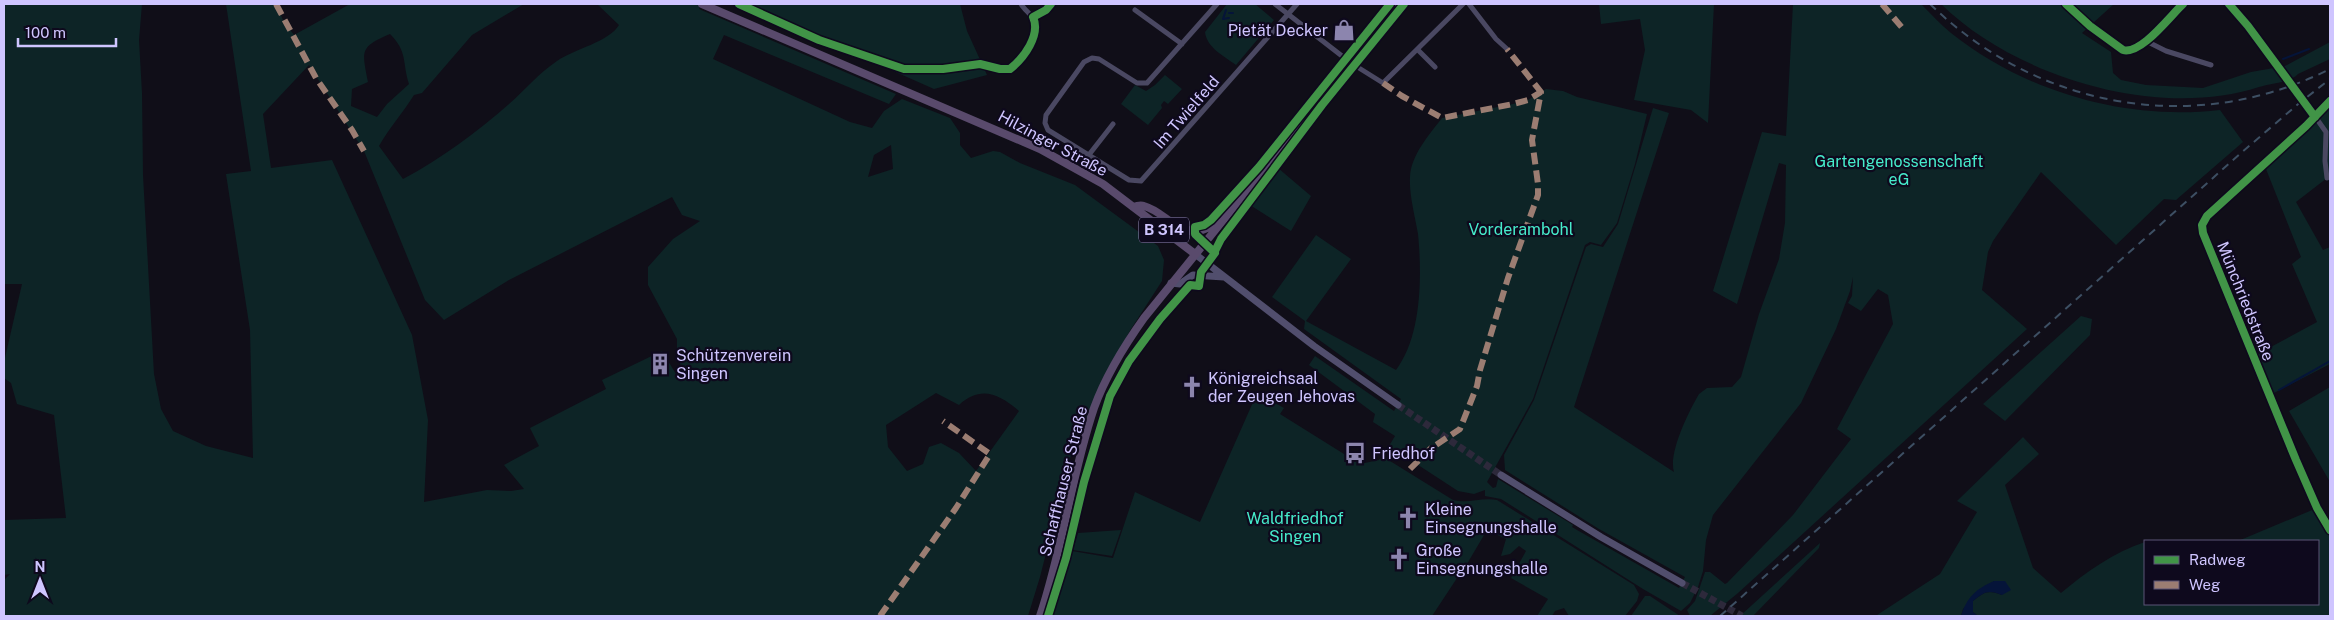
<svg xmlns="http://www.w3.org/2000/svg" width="2334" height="620" font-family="'Public Sans',sans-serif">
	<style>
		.green { fill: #0d2426; fill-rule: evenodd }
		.water { fill: #051439 }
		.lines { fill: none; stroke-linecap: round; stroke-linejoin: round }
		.stream { stroke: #051439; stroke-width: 2 }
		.minor-tunnel { stroke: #2d293b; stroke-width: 5; stroke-dasharray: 5 2.5; stroke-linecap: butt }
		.secondary-tunnel { stroke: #2d293b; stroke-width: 7; stroke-dasharray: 7 3.5; stroke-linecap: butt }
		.minor { stroke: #4a4862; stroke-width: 5 }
		.secondary { stroke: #514e6d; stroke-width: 7 }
		.primary { stroke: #594a6c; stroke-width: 8 }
		.rail { stroke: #3d4f63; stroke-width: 2; stroke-dasharray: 8 6; stroke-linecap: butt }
		.quiet { stroke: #9b7d72; stroke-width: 6; stroke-dasharray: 12 6; stroke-linecap: butt }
		.cycleway-casing { stroke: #0e091d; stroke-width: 11 }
		.cycleway { stroke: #419447; stroke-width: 8 }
		.labels { text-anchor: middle; stroke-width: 4.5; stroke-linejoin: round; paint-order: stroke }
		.shield { fill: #0e091d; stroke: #958dbb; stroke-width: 1 }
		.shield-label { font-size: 15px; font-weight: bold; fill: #cfc5ff }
		.poi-label { font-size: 16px; fill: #cfc5ff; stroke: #0e091d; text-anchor: start }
		.street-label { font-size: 16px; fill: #cfc5ff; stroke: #0e091d }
		.park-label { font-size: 16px; fill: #46ebcb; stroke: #0e091d }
	</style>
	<rect width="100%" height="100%" fill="#100e18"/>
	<path class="green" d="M4 4H142L139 40 142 93 143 175 154 374 161 409 173 431 206 446 253 458 250 330 226 174 251 171 226 4H276L283 20 294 35 350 4H524L472 35 422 93 414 95C403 113 389 128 379 146L403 179C441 159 477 132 509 104 526 89 538 74 557 61 574 49 609 42 619 25L597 4H701L699 9 896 94 889 104 724 35 713 59 850 122 872 128 884 111 902 99 950 118 960 133V145L971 158 993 151 1000 152 1020 163 1075 185 1158 246 1164 260 1162 281 1131 329 1105 375 1072 451 1040 577 1028 616H4V580L10 574 4 575V520L66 518 54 415 17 404 11 383 4 378V362L22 284H4ZM390 34C408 52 402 62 409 84L387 104 377 117 351 106 352 89 368 82C362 51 359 47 390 34ZM309 65 364 151 425 300 444 320 509 280 672 197 682 215 700 221 673 239 648 267V285L677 339V358L684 371 676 374 662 351 602 380 606 389 530 428 539 446 504 465 524 489 511 491 487 490 424 502 428 420 412 335 332 160 271 168 263 114ZM891 145 893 169 868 177 874 155ZM936 393 959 405C981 385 999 394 1019 411L976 471 959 453 941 443 929 447 923 464 907 471 888 447 886 425Z
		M742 4H960L967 31 987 75 934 89Z
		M1227 4H1255L1274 20 1236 65C1224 56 1207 48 1205 32Z
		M1599 4H1714L1708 123 1691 110 1634 100 1645 50 1640 19 1601 24Z
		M1793 4H1921C1930 13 1940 24 1951 33 2025 92 2126 121 2220 110L2243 142 2176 200 2164 199 2116 245 2041 172 1993 241 1988 252 1982 290 2027 329 1738 593 1710 616H1690L1687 610 1695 601 1705 572H1710L1725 584 1727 583 1793 515 1851 439 1837 429 1893 324 1888 295 1878 289 1861 311 1848 303 1852 296 1853 277 1850 291 1836 329 1801 403 1713 515 1706 540 1703 571 1698 587 1690 603 1681 611 1643 589 1501 499 1485 496V490L1474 494 1458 491 1389 446 1395 436 1373 422 1375 414 1309 365 1315 356 1394 411 1401 399 1304 329 1305 321 1272 297 1316 235 1351 259 1306 321 1396 370C1422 336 1422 275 1418 234 1415 216 1409 195 1410 177 1411 155 1429 135 1442 118L1513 104 1528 100 1546 89 1563 91 1577 97 1647 114 1635 164 1617 223 1601 245 1590 242 1585 245 1533 399 1487 482 1493 488 1496 487 1498 479 1573 525 1572 527 1577 530 1679 588 1685 577 1599 529 1505 470 1504 455 1534 400 1586 247 1591 244 1603 247 1618 224 1653 108 1669 113 1574 407 1674 472C1668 453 1689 411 1699 394L1707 388 1732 387 1741 377 1759 314 1779 259 1785 223 1786 165 1779 163 1737 304 1713 291 1762 132 1786 136Z
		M1941 4H2114L2082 33 2111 52 2113 73 2121 80 2146 85 2203 88 2251 72 2285 66 2330 42V59L2298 74C2290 83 2271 83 2259 87 2158 120 2015 77 1941 4Z
		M1165 75 1182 89 1168 104 1164 101 1161 105 1162 108 1148 125 1121 104 1135 85 1146 91 1155 85Z
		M2330 101V183L2327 178 2296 202 2323 250 2330 247V364L2270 395 2254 356 2317 322 2292 264 2301 257 2264 164Z
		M1278 168 1311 196 1291 231 1250 205Z
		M2081 316 2092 319 2090 335 2005 421 1983 404Z
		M2330 387V482L2289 411Z
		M1268 399 1284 408 1280 414 1360 464 1379 460 1382 456 1453 500C1468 504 1482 497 1497 500L1634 585 1639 594 1637 601 1625 616H1569L1564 608 1555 611 1552 616H1537L1548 599 1511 578 1526 551 1519 546 1510 554 1501 556 1506 539 1487 530 1464 569H1463L1432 616H1053L1072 551 1113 558 1135 492 1200 522 1254 400Z
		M2023 437 2039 454 2005 485 2033 568 2061 593C2086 572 2114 552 2145 542V604H2318V541H2238L2317 508 2330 530V616H1978L1973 612V601C1984 592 1988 589 2002 595L1994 581 1963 609 1961 616H1879L1877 615 1940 574 1977 512 1957 501Z
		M1121 530 1112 556 1073 550 1078 533Z
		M1820 543 1819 548 1753 616H1740Z
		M1645 596H1650L1680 616H1631Z"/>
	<path class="water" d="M1994 581H2005L2011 590 2002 595C1988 589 1984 592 1973 601V612L1978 616H1961C1967 597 1976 589 1994 581Z"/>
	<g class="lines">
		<path class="stream" d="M1226 10 1223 19 1229 18
			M1229 13H1233
			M2283 59 2309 49
			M2279 390 2330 361"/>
		<path class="minor-tunnel" d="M2301 98 2309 108"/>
		<path class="secondary-tunnel" d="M1398 405 1501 475
			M1682 583 1742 616"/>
		<path class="minor" d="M1217 4 1147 83H1137L1099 59 1092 58 1084 62 1046 115 1045 123 1048 130 1129 180 1141 181 1297 4
			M1275 4 1351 63 1383 83 1463 4
			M1469 4 1496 39 1507 49
			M2229 4 2248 26 2288 82
			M1135 10 1182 44
			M1033 17 1046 10 1051 4
			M2146 41 2166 51 2211 65
			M1418 50 1435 67
			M2133 51 2146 41 2183 4
			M1000 69C1017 71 1040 38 1035 23 1033 15 1025 11 1021 4
			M2293 90 2301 98
			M2309 108 2326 132 2325 161 2327 178
			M2315 117 2207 216 2202 225 2203 233 2296 460 2317 508 2330 530
			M1088 156 1113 124"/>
		<path class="secondary" d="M1195 254 1314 346 1398 405
			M1171 283 1180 284 1193 275 1224 277
			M1501 475 1601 537 1682 583"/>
		<path class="primary" d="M702 4 1040 149 1103 184 1195 254
			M1133 207C1136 206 1141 205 1144 206 1163 211 1175 232 1196 231 1206 231 1212 224 1221 222
			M1040 616C1063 548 1071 476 1094 408 1106 375 1124 346 1144 318L1398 4"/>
		<path class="rail" d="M1930 4C2038 109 2195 137 2330 69
			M1720 616 2241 153 2297 105 2330 79"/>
		<path class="quiet" d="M276 4 316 78 352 130 364 151
			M1882 4 1905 31
			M1383 83 1402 96 1442 118 1513 104 1528 100 1541 92
			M1410 469 1430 449 1460 429 1477 386 1480 370 1508 278 1538 195V184L1532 140 1541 92 1507 49
			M880 616 956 508 990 454 943 421"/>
		<g class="cycleway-casing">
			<path id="cycleway" d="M739 4 819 40 904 69H943L980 64 1000 69H1010C1024 58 1041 35 1033 17L1046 10 1051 4
				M2066 4 2090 26 2123 50C2141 55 2170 16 2183 4
				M2229 4 2248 26 2315 117
				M2330 101 2306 126 2207 216 2202 225 2203 233 2296 460 2317 508 2330 530
				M1215 251 1221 239 1322 105 1404 4
				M1048 616 1066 558 1084 482 1110 396 1129 361 1160 319 1190 285 1199 286 1201 272 1215 253 1195 234V227L1204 225 1211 220 1259 167 1390 4"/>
		</g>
		<use href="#cycleway" class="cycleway"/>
	</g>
	<defs>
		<g id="shop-bare" transform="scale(1.725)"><path d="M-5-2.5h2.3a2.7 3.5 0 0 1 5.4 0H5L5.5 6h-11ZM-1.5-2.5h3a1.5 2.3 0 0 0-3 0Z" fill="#8c85ae" stroke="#0e091d" stroke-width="2.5" paint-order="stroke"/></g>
		<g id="building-bare" transform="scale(1.725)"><path d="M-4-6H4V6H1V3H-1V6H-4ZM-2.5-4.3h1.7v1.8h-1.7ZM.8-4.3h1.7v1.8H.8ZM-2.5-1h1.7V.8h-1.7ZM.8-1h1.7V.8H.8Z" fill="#8c85ae" stroke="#0e091d" stroke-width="2.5" paint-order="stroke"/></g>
		<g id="church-bare" transform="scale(1.725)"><path d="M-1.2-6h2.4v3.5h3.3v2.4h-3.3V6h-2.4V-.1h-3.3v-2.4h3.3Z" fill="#8c85ae" stroke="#0e091d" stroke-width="2.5" paint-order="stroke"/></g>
		<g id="bus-bare" transform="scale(1.725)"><path d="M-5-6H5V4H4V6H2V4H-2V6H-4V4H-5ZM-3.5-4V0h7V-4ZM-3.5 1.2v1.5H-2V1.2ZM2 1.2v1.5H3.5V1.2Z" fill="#8c85ae" stroke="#0e091d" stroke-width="2.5" paint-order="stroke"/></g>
	</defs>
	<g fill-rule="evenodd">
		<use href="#shop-bare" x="1344" y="30"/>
		<use href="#building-bare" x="660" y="364"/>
		<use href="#church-bare" x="1192" y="387"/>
		<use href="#bus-bare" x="1355" y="453"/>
		<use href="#church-bare" x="1408" y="518"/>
		<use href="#church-bare" x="1399" y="559"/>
	</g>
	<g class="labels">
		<rect class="shield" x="1139" y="217.5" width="50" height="25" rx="4"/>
		<g class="shield-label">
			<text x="1164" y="235">B 314</text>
		</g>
		<g class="poi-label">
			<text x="1328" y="36" text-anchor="end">Pietät Decker</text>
			<text x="676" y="361">Schützenverein<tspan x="676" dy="18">Singen</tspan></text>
			<text x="1208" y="384">Königreichsaal<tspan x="1208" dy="18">der Zeugen Jehovas</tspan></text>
			<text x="1372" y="459">Friedhof</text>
			<text x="1425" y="515">Kleine<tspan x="1425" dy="18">Einsegnungshalle</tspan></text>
			<text x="1416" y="556">Große<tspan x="1416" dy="18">Einsegnungshalle</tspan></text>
		</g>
		<g class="street-label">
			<text transform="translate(1186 112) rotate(-49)" y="6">Im Twielfeld</text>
			<text transform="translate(1053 143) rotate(28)" y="6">Hilzinger Straße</text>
			<text transform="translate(2246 301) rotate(68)" y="6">Münchriedstraße</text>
			<text transform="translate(1063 481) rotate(-76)" y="6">Schaffhauser Straße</text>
		</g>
		<g class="park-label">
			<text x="1899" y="167">Gartengenossenschaft<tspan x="1899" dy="18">eG</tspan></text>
			<text x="1521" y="235">Vorderambohl</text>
			<text x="1295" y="524">Waldfriedhof<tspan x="1295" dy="18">Singen</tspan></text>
		</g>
	</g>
	<rect width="2334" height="620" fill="none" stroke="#cfc5ff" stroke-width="10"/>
	<rect x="2144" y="540" width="175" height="65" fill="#0e091d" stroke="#5b5477"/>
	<rect x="2154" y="556" width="25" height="8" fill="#419447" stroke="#5b5477"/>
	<text x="2189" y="565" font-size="15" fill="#cfc5ff">Radweg</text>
	<rect x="2154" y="581" width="25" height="8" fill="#9b7d72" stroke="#5b5477"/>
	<text x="2189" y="590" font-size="15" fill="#cfc5ff">Weg</text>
	<g transform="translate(40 580)" stroke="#0e091d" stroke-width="4" paint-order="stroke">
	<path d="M0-4L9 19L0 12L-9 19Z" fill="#cfc5ff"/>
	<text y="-8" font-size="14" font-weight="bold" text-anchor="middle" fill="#cfc5ff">N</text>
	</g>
	<path d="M18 38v8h98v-8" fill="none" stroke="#cfc5ff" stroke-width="2.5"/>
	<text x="25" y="38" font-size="15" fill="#cfc5ff" stroke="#0e091d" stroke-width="4" paint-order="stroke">100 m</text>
</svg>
